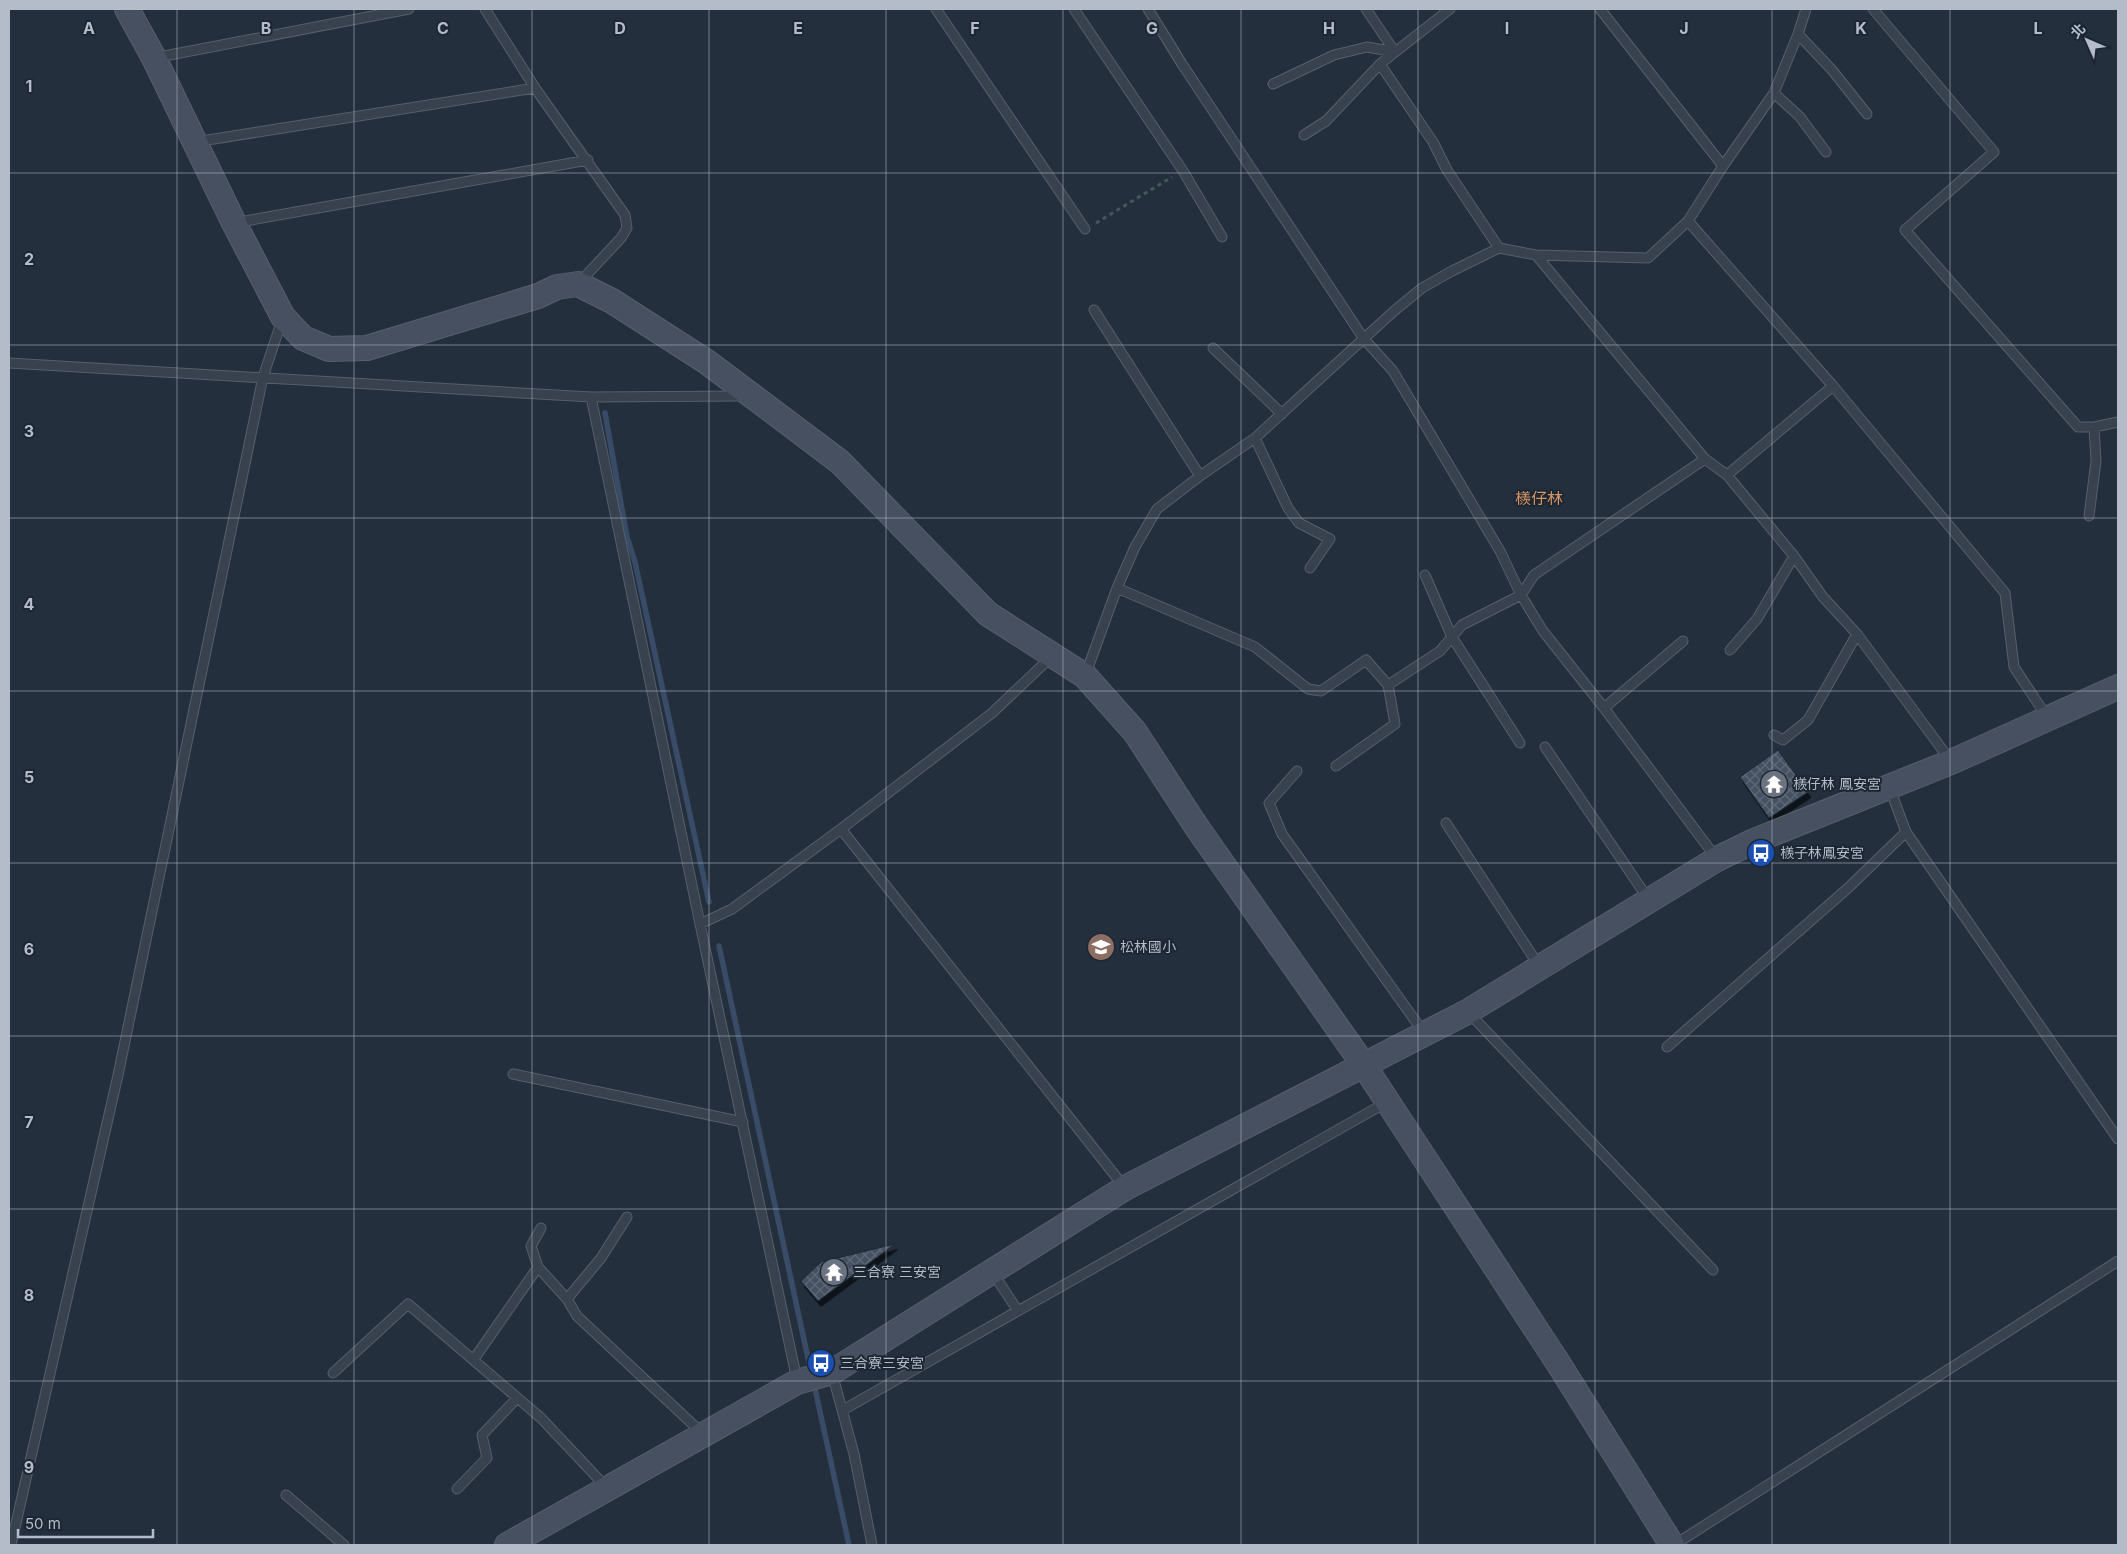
<svg xmlns="http://www.w3.org/2000/svg" width="2127" height="1554" font-family="Inter,'Noto Sans TC',sans-serif">
	<style>
		.lines { fill: none; stroke-linecap: round; stroke-linejoin: round }
		.stream { stroke: #394c67; stroke-width: 5.5 }
		.building { fill: url(#building-cross-hatch); stroke: #1f2835; filter: url(#shadow) }
		.lane-casing { stroke: #565f6c; stroke-width: 11 }
		.secondary-casing { stroke: #565f6c; stroke-width: 26 }
		.path { stroke: #44595c; stroke-width: 3; stroke-dasharray: 4 4; stroke-linecap: butt }
		.lane { stroke: #38414e; stroke-width: 9 }
		.secondary { stroke: #465061; stroke-width: 24 }
		.grid { fill: none; stroke: #b4bcc9; stroke-width: 1; stroke-opacity: 0.55 }
		.labels { text-anchor: middle; stroke-width: 4; stroke-linejoin: round; paint-order: stroke }
		.poi-label { font-size: 14px; fill: #b4bcc9; stroke: #1d2633; text-anchor: start }
		.quarter-label { font-size: 16px; fill: #d59563; stroke: #1d2633 }
		.grid-label { font-size: 16px; text-anchor: middle; font-weight: bold; fill: #b4bcc9; stroke: #1d2633; stroke-width: 4; stroke-linejoin: round; paint-order: stroke }
	</style>
	<defs>
		<pattern id="building-cross-hatch" width="8" height="8" patternUnits="userSpaceOnUse" patternTransform="scale(1.25)"><rect width="8" height="8" fill="#455162"/><path d="M0 0l8 8M0 8l8-8" fill="none" stroke="#5d6877"/></pattern>
		<filter id="shadow"><feDropShadow dx="3" dy="5.5" stdDeviation="0" flood-color="#0009"/></filter>
	</defs>
	<rect width="100%" height="100%" fill="#242f3e"/>
	<g class="lines">
		<path class="stream" d="M605 413 627 537 635 562 709 902
			M719 946 811 1372
			M814 1384 849 1545"/>
	</g>
	<path class="building" d="M1778 750 1808 792 1769 818 1740 777Z
		M895 1244 818 1301 801 1281 821 1262Z"/>
	<g class="lines">
		<g class="lane-casing">
			<path id="lane" d="M485 9 535 88 625 215 627 228 621 238 578 284
				M936 9 1085 229
				M1074 9 1183 171 1222 237
				M1148 9 1182 64 1364 339 1393 371 1500 551 1521 595 1543 631 1604 708 1717 859
				M1450 9 1380 64 1433 142 1447 170 1499 248
				M1600 9 1723 166
				M1873 9 1994 152 1905 230 2078 427H2094L2118 422
				M1798 34 1832 70 1867 114
				M154 58 409 9
				M1273 84 1334 55 1367 47 1395 52 1366 9
				M1774 93 1800 117 1826 152
				M1304 135 1326 121 1380 64
				M195 142 535 88
				M1688 221 1833 386 2005 593 2014 667 2047 717
				M234 223 588 160
				M1536 255 1705 459 1727 475 1794 556 1823 597 1857 634 1950 760
				M1094 310 1200 476
				M1213 348 1282 414
				M9 363 591 397 743 396
				M591 397 700 924 797 1380
				M1255 438 1288 508 1299 523 1330 539 1310 568
				M1727 475 1833 386
				M2089 516 2096 461 2094 427
				M1425 575 1452 637 1520 743
				M1117 588 1255 647 1308 689 1321 691 1366 660 1388 685 1440 651 1462 625 1521 595 1534 575 1705 459
				M1730 650 1757 619 1794 556
				M1085 676 1117 588 1135 547 1157 509 1200 476 1255 438 1394 311 1422 288 1452 271 1499 248 1536 255 1648 258 1688 221 1723 166 1774 93 1798 34 1806 9
				M1604 708 1683 641
				M1774 735 1783 740 1808 720 1857 634
				M1545 747 1649 900
				M1336 766 1395 724 1388 685
				M1297 771 1269 803 1282 834 1424 1033
				M1890 789 1906 832 2118 1139
				M1446 823 1539 966
				M841 829 1125 1188
				M700 924 732 909 841 829 992 713 1051 657
				M1469 1013 1713 1270
				M1667 1047 1848 888 1906 832
				M513 1074 743 1122
				M541 1228 531 1246 538 1267 567 1299 577 1316 702 1433
				M993 1273 1018 1311
				M567 1299 601 1258 627 1217
				M474 1359 538 1267
				M333 1373 408 1304 541 1418 606 1487
				M832 1373 854 1454 872 1545
				M843 1410 1387 1102
				M457 1489 487 1458 482 1435 517 1398
				M286 1495 344 1545
				M11 1545 118 1075 263 377 282 320
				M1674 1545 2118 1261"/>
		</g>
		<g class="secondary-casing">
			<path id="secondary" d="M127 9 154 58 234 223 283 317 303 338 329 349 367 348 538 296 557 287 578 284 612 301 707 362 840 462 988 614 1085 676 1135 732 1196 826 1363 1064 1560 1366 1672 1545
				M507 1545 797 1382 832 1372 1125 1188 1467 1012 1717 859 1754 841 1951 762 2118 687"/>
		</g>
		<path class="path" d="M1096 223 1172 177"/>
		<use href="#lane" class="lane"/>
		<use href="#secondary" class="secondary"/>
	</g>
	<path class="grid" d="M177 9V1545M354 9V1545M532 9V1545M709 9V1545M886 9V1545M1063 9V1545M1241 9V1545M1418 9V1545M1595 9V1545M1772 9V1545M1950 9V1545M9 173H2118M9 345H2118M9 518H2118M9 691H2118M9 863H2118M9 1036H2118M9 1209H2118M9 1381H2118"/>
	<defs>
		<g id="temple-disc" transform="scale(1.4375)"><circle r="9.5" fill="#6b7280" stroke="#1d2633"/><path d="M0-6L5-2H3V0L6.5 2.5H4V6H1.5V3h-3V6H-4V2.5H-6.5L-3 0V-2H-5Z" fill="#fff"/></g>
		<g id="bus-disc" transform="scale(1.4375)"><circle r="9.5" fill="#1a4fb4" stroke="#1d2633"/><path d="M-5-6H5V4H4V6H2V4H-2V6H-4V4H-5ZM-3.5-4V0h7V-4ZM-3.5 1.2v1.5H-2V1.2ZM2 1.2v1.5H3.5V1.2Z" fill="#fff"/></g>
		<g id="school-disc" transform="scale(1.4375)"><circle r="9.5" fill="#8d6e63" stroke="#1d2633"/><path d="M0-5L7-2L0 1L-7-2ZM-4 1L0 2.5L4 1V4Q0 6-4 4Z" fill="#fff"/></g>
	</defs>
	<g fill-rule="evenodd">
		<use href="#temple-disc" x="1774" y="784"/>
		<use href="#bus-disc" x="1761" y="853"/>
		<use href="#school-disc" x="1101" y="947"/>
		<use href="#temple-disc" x="834" y="1272"/>
		<use href="#bus-disc" x="821" y="1363"/>
	</g>
	<g class="labels">
		<g class="poi-label">
			<text x="1793" y="789">檨仔林 鳳安宮</text>
			<text x="1780" y="858">檨子林鳳安宮</text>
			<text x="1120" y="952">松林國小</text>
			<text x="853" y="1277">三合寮 三安宮</text>
			<text x="840" y="1368">三合寮三安宮</text>
		</g>
		<g class="quarter-label">
			<text x="1539" y="504">檨仔林</text>
		</g>
	</g>
	<g class="grid-label">
		<text x="89" y="34">A</text>
		<text x="266" y="34">B</text>
		<text x="443" y="34">C</text>
		<text x="620" y="34">D</text>
		<text x="798" y="34">E</text>
		<text x="975" y="34">F</text>
		<text x="1152" y="34">G</text>
		<text x="1329" y="34">H</text>
		<text x="1507" y="34">I</text>
		<text x="1684" y="34">J</text>
		<text x="1861" y="34">K</text>
		<text x="2038" y="34">L</text>
		<text x="29" y="92">1</text>
		<text x="29" y="265">2</text>
		<text x="29" y="437">3</text>
		<text x="29" y="610">4</text>
		<text x="29" y="783">5</text>
		<text x="29" y="955">6</text>
		<text x="29" y="1128">7</text>
		<text x="29" y="1301">8</text>
		<text x="29" y="1473">9</text>
	</g>
	<rect width="2127" height="1554" fill="none" stroke="#b4bcc9" stroke-width="20"/>
	<g transform="translate(2087 40) rotate(315)" stroke="#1d2633" stroke-width="4" paint-order="stroke">
	<path d="M0-4L9 19L0 12L-9 19Z" fill="#b4bcc9"/>
	<text y="-8" font-size="14" font-weight="bold" text-anchor="middle" fill="#b4bcc9">北</text>
	</g>
	<path d="M18 1529v8h135v-8" fill="none" stroke="#b4bcc9" stroke-width="2.5"/>
	<text x="25" y="1529" font-size="15" fill="#b4bcc9" stroke="#1d2633" stroke-width="4" paint-order="stroke">50 m</text>
</svg>
